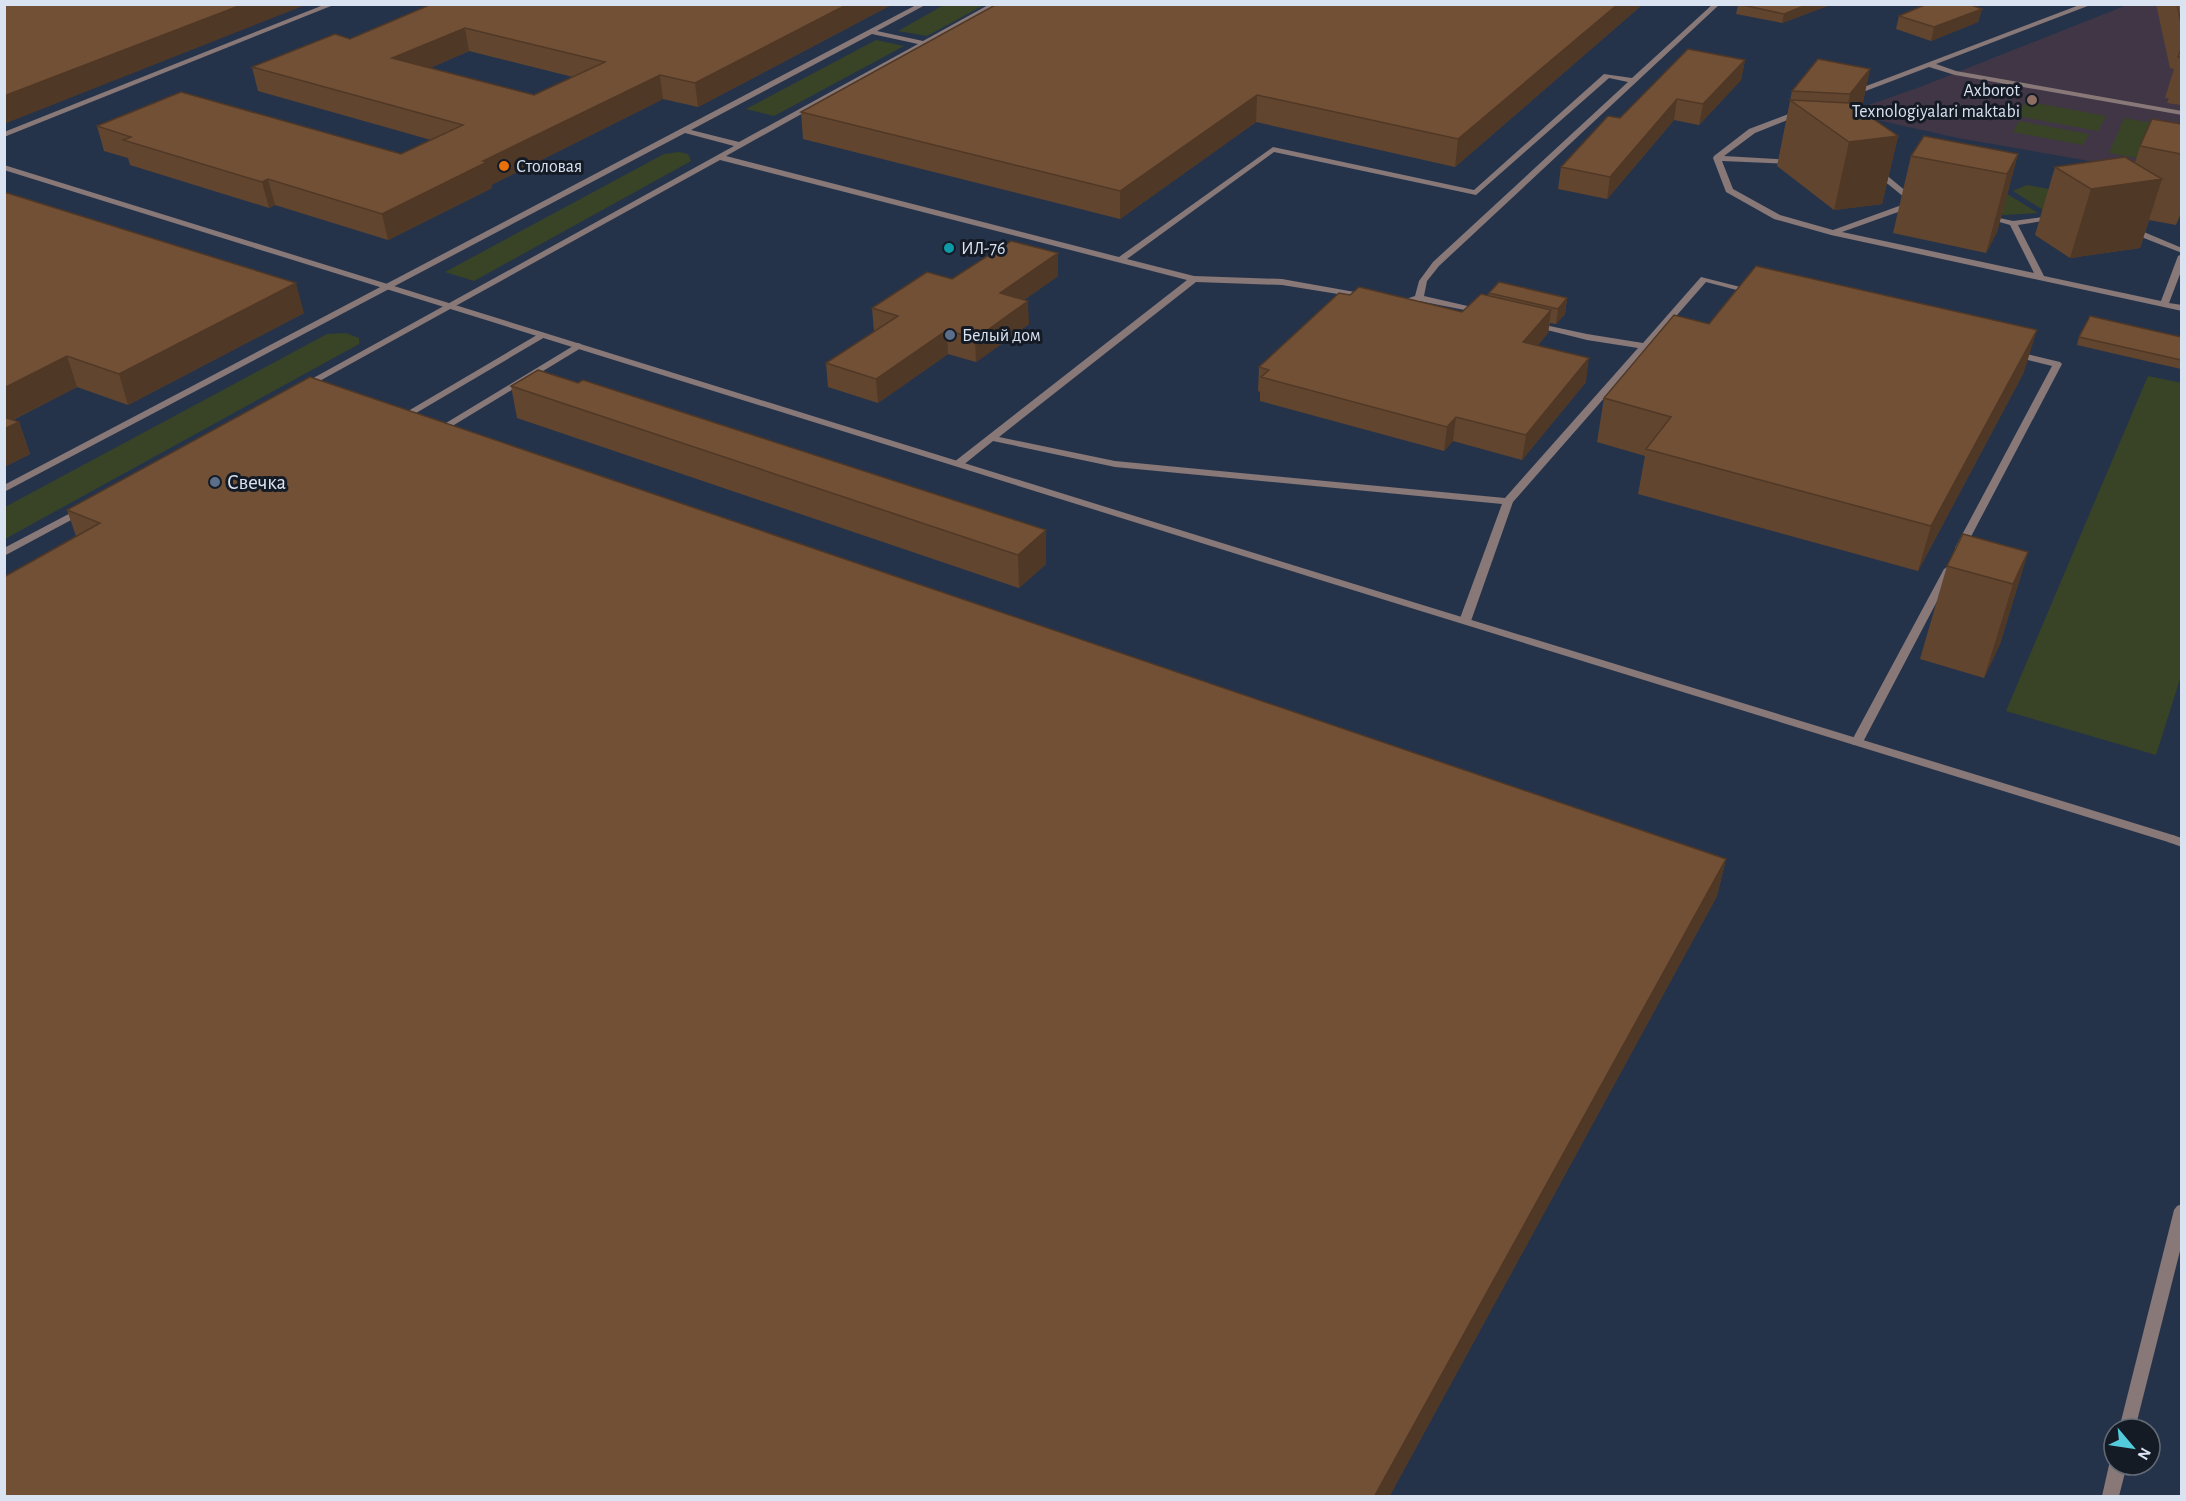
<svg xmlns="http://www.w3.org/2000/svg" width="2186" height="1501" font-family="'Alegreya Sans',sans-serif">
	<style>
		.education { fill: #403646 }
		.green { fill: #384425 }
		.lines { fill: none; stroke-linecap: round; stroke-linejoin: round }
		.lane { fill: #887877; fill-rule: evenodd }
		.street { fill: #887877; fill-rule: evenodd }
		.wall { fill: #62452e; fill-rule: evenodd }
		.shaded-wall { fill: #503826 }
		.building { fill: #725036; stroke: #503826; stroke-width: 1.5; fill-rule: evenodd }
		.education-dot { fill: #8d6e63; stroke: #141b25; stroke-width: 2 }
		.food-dot { fill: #e8710a; stroke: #141b25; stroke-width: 2 }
		.culture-dot { fill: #0f9aa8; stroke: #141b25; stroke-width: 2 }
		.service-dot { fill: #5c6f8a; stroke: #141b25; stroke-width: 2 }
		.labels { text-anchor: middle; stroke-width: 6; stroke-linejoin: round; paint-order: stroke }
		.far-poi-label { font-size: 18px; fill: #dae3f2; stroke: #141b25; text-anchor: start }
		.poi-label { font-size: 21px; fill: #dae3f2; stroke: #141b25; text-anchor: start }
	</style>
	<rect width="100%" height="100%" fill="#25334a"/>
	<path class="education" d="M2127 5H2181V177L1958 138 1846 113 1920 87Z"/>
	<path class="green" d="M944 5H984L927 36 898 31Z
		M876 40 904 46 774 116 746 109Z
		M2026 101 2106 116 2098 131 2017 116Z
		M2124 118 2181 128V166L2109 153Z
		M2019 121 2089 134 2083 145 2013 132Z
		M679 152 688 154 691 161 474 281 445 272 664 154Z
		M2027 185 2082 195 2048 213 2013 191Z
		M2004 192 2038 213 2005 215 1986 212Z
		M346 333 359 338V344L5 539V507L327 334Z
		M2148 376 2182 383 2181 676 2156 755 2006 711Z"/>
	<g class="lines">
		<path class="lane" d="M326 4H336L4 137V132Z
			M918 4H927L877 31 923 41 990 4H999L726 156 1119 257 1273 147 1474 190 1604 74 1632 78 1713 4H1720L1439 266 1427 281 1424 296 1485 310V314L1419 301 1398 306 1394 303 1415 296 1419 281 1433 262 1628 82 1609 78 1476 195 1274 152 1127 259 1194 276 1282 279 1366 294 1370 297 1369 299 1282 285 1196 282 999 437 1115 461 1505 498 1638 348 1587 340 1531 326V322L1587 334 1643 343 1701 277 1756 291 1752 294 1706 282 1513 502 1471 621 1465 624 1459 621 1502 504 1115 467 993 441 962 466H954V462L1187 280 720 160 305 389H299L297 387 734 146 685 133 4 492V485ZM872 34 918 44 739 142 691 130Z
			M2082 4H2093L1936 64 1956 71 2182 111V115L1955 75 1929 67 1855 95 1848 93Z
			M1802 109H1805V113L1755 133 1724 156 1792 160 1796 162 1795 164 1722 161 1733 189 1780 215 1833 230 1910 202 1872 171 1879 169 1918 201 1915 206 1842 232 2034 273 2010 225 1982 217 1986 215 2013 221 2058 215V219H2055L2018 225 2044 276 2161 301 2178 256 2182 254V269L2169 303 2182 305V311L1831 235 1774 219 1726 192 1713 158 1714 156 1749 129Z
			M2126 227H2132L2182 248V253L2126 231Z
			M542 332 547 335 545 337 411 416 408 417 403 414Z
			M578 343 581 344V348L449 428 446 429 441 426Z
			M2014 351 2060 362 2062 364 1965 548 1960 551 1956 550 1955 548 2052 366 2011 356 2009 354Z
			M82 507 86 508 87 510 86 512 4 556V548Z
			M1949 566 1954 569 1863 742 1861 745H1853L1851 742 1944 569Z
			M2172 835 2182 838V847L2168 842 2166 839 2168 836Z
			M2182 1204V1243L2135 1429H2119L2174 1210 2177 1206Z
			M2114 1459V1465H2127L2119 1496H2102L2109 1465Z"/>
		<path class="street" d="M4 165 1325 575 2176 836 2178 839 2172 843 2168 842 1317 579 4 170Z"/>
	</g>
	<path class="wall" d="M432 4H893L698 107 663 99 491 185 492 188 388 240 275 205 269 208 130 165 128 158 104 151 97 126 401 154 431 140 258 91 252 67 350 39ZM469 51 573 77 534 95 430 68Z
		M1643 4 1455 167 1256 122 1120 219 803 139 801 112Z
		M1833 4 1782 23 1736 14 1738 5Z
		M2156 4H2181V105L2167 103 2169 98H2165L2174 69 2170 68Z
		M1982 9 1978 22 1931 41 1896 29 1899 16Z
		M1745 60 1741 80 1699 125 1674 120 1607 199 1558 189 1561 167 1620 118Z
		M1870 69 1861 111 1898 136 1882 204 1834 210 1777 166 1792 91Z
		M2181 124V213L2176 225 2149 220 2140 248 2070 258 2035 235 2055 167 2135 163 2140 146Z
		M2018 154 1997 232 1986 253 1893 233 1911 156Z
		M4 192 304 313 128 405 77 387 13 420 19 422 30 454 4 467Z
		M1058 253V276L1024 300 1029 324 976 362 948 354 878 403 828 387 826 363 874 332 872 308 952 279Z
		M1489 293 1567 298 1565 314 1556 324 1550 323 1548 333 1538 345 1586 382 1522 460 1453 441 1444 451 1260 401V392L1258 391 1259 367 1350 295 1462 312 1488 296Z
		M1709 324 2024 372 1918 571 1638 494 1645 456 1597 442 1604 398Z
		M2079 337H2181V369L2077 345Z
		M511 386 1046 564 1019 588 517 418Z
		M67 510 1726 859 1717 896 1389 1497H4L76 536Z
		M2028 552 2000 644 1984 678 1920 659 1947 566Z"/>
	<path class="shaded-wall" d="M244 4H308L4 124V96Z
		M848 4H893L698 107 695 83Z
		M1618 4H1643L1455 167 1458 139Z
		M1809 4H1833L1782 23 1784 14Z
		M1982 9 1978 22 1931 41 1934 27Z
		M465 28 469 51 397 82 392 58Z
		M1745 60 1741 80 1699 125 1703 104Z
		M1870 69 1856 133 1898 136 1882 204 1834 210 1849 142 1841 137 1850 94Z
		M660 75 663 99 491 185 492 188 388 240 382 214 483 161Z
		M1257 95 1256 122 1120 219V191Z
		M1677 99 1674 120 1607 199 1610 177Z
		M2018 154 1997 232 1986 253 2007 174Z
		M268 179 275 205 269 208 262 182Z
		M2162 179 2140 248 2070 258 2091 189Z
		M1058 253V276L1001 316 1000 293Z
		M296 283 304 313 128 405 119 374Z
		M1567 298 1565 314 1556 324 1558 309Z
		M1028 301 1029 324 976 362 975 339Z
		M1551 310 1548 333 1520 365 1523 342Z
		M947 330 948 354 878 403 876 379Z
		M2037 330 2024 372 1918 571 1931 526Z
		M67 356 77 387 4 424V388Z
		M1589 358 1586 382 1522 460 1526 435Z
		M1456 417 1453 441 1444 451 1447 427Z
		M19 422 30 454 4 467V429Z
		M1046 530V564L1019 588 1018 555Z
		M2028 552 2000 644 1984 678 2013 584Z
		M1726 859 1717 896 1389 1497H1374Z"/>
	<path class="building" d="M4 4H244L4 96Z
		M432 4H848L695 83 660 75 483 161 487 162 382 214 268 179 262 182 123 140 131 137 97 126 181 92 401 154 463 125 252 67 335 34 350 39ZM465 28 605 62 534 95 392 58Z
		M997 4H1618L1458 139 1257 95 1120 191 801 112Z
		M1738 4H1809L1784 14Z
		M1927 4H1968L1982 9 1934 27 1899 16Z
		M2177 4H2181V23Z
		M1688 49 1745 60 1703 104 1677 99 1610 177 1561 167 1608 116 1620 118Z
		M2181 49V57H2178Z
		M1818 59 1870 69 1850 94 1792 91Z
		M1790 100 1850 103 1898 136 1849 142Z
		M2152 119 2181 124V154L2140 146Z
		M1924 136 2018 154 2007 174 1911 156Z
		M2125 157 2162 179 2091 189 2055 167Z
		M4 192 296 283 119 374 67 356 4 388Z
		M1011 241 1058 253 1000 293 1028 301 975 339 947 330 876 379 826 363 898 316 872 308 927 272 952 279Z
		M1756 266 2037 330 1931 526 1646 449 1671 417 1604 398 1674 315 1709 324Z
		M1499 282 1567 298 1558 309 1489 293Z
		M1359 287 1462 312 1481 294 1551 310 1523 342 1589 358 1526 435 1456 417 1447 427 1261 377 1269 370 1259 367 1339 293 1350 295Z
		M2090 316 2181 337V360L2079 337Z
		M538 370 578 383 583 380 1046 530 1018 555 511 386Z
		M310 377 1726 859 1374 1497H4V577L100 523 67 510Z
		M4 417 19 422 4 429Z
		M1963 534 2028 552 2013 584 1947 566Z"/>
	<circle class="education-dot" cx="2032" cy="100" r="6"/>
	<circle class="food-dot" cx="504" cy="166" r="6"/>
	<circle class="culture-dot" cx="949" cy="248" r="6"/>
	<g class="service-dot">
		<circle cx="950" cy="335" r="6"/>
		<circle cx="215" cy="482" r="6"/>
	</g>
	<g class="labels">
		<g class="far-poi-label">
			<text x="2020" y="96" text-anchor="end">Axborot<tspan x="2020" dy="21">Texnologiyalari maktabi</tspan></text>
			<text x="516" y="172">Столовая</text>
			<text x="961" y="254">ИЛ-76</text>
			<text x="962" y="341">Белый дом</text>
		</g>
		<g class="poi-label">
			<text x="227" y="489">Свечка</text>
		</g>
	</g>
	<rect width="2186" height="1501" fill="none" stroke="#dae3f2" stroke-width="12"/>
	<g transform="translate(2132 1447) rotate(119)"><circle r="28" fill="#141b25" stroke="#636b77" stroke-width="1.5"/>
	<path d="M0-4.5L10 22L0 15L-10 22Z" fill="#54cadd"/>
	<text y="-9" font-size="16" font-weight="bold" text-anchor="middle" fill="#dae3f2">N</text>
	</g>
</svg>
